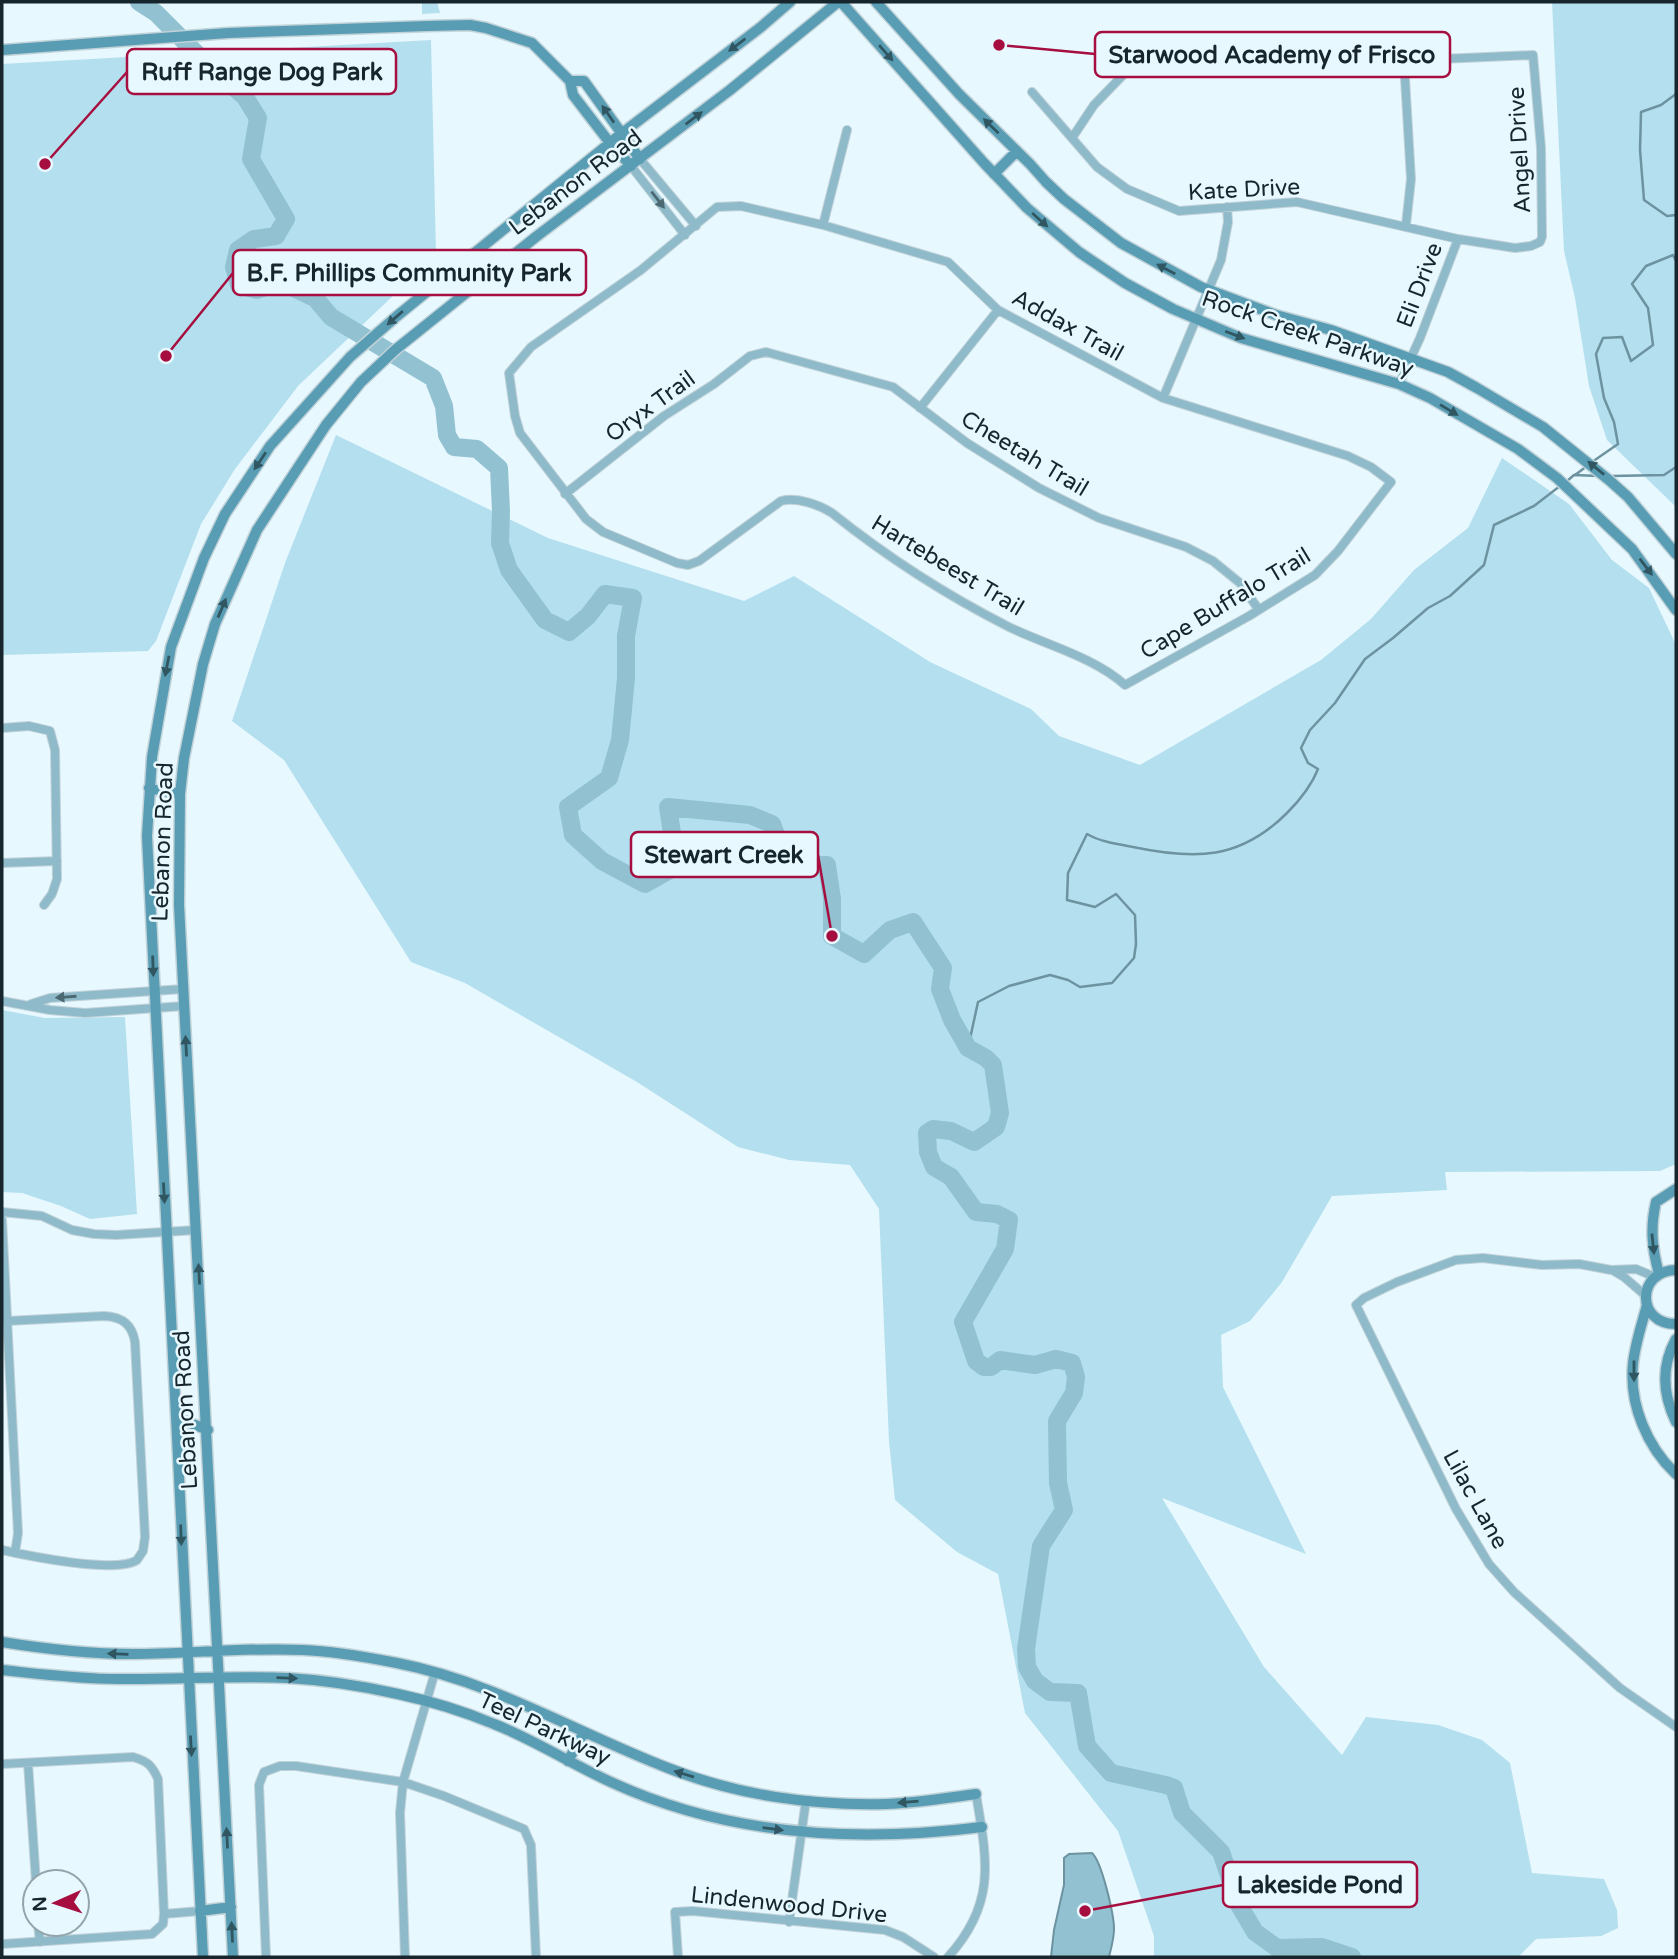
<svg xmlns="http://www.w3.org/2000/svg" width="1678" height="1959" font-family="'Varela Round',sans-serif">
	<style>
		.green { fill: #b4dfef }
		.water { fill: #92c1d2; stroke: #6d92a0; stroke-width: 2 }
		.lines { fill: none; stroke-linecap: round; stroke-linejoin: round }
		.stream { stroke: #6d92a0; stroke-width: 2.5 }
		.river { stroke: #92c1d2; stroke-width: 18 }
		.street-casing { stroke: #c1d2d8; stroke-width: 10 }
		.secondary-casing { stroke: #c1d2d8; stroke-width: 13 }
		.street { stroke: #8ebaca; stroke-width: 8 }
		.secondary { stroke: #589db4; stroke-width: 10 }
		.oneway { fill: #305662 }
		.oneway2 { fill: #4c6973 }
		.labels { text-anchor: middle; stroke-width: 5; stroke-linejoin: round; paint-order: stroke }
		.street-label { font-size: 23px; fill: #16262c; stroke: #e7f8fe }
		.leader { fill: none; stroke: #a60e3f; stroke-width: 2.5 }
		.callout-dot { fill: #a60e3f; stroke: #e7f8fe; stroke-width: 2.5 }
		.callout { fill: #e7f8fe; stroke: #a60e3f; stroke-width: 2.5 }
		.callout-label { font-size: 24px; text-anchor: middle; font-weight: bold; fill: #16262c }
	</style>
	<rect width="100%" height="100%" fill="#e7f8fe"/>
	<path class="green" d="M422 2H437L440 13 422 14Z
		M1552 2H1676V507L1607 440 1589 386 1575 298 1564 251Z
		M431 40 436 255 298 386 235 469 201 524 156 641 148 651 2 655V64Z
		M336 435 548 538 744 601 794 576 930 662 1031 709 1059 736 1140 765 1321 660 1371 619 1414 570 1468 528 1502 458 1569 504 1612 560 1649 588 1676 645V1164L1660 1171 1445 1172 1447 1190 1332 1196 1282 1282 1250 1321 1221 1335 1223 1387 1306 1554 1162 1498 1264 1667 1342 1755 1366 1717 1438 1725 1482 1740 1510 1763 1532 1873 1604 1879 1617 1910 1618 1928 1601 1936 1536 1939 1518 1957H1154V1936L1118 1831 1025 1713 998 1574 957 1552 895 1500 889 1441 879 1209 850 1165 789 1160 738 1147 637 1082 465 983 411 962 284 760 232 721 285 563Z
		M2 1010 45 1018 125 1017 137 1214 90 1219 61 1206 22 1193 2 1192Z"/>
	<path class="water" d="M1092 1853C1102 1862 1114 1915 1114 1929 1114 1939 1111 1948 1109 1957H1051L1054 1930 1064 1885V1858L1069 1854Z"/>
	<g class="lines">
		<path class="stream" d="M1676 94 1661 105 1641 112 1640 150 1644 200 1667 216 1676 215
			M1592 462 1618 444 1614 422 1604 398 1596 354 1603 338 1622 337 1631 361 1653 345 1648 308 1632 284 1646 266 1673 255 1676 261
			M1575 475 1587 466
			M1612 476 1664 475 1676 467
			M1566 482 1574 475 1599 476
			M968 1048 978 1002 1009 986 1050 975 1068 980 1080 987 1112 983 1134 958 1136 944 1135 915 1116 894 1095 907 1067 900 1068 873 1087 834C1101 842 1117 844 1133 847 1195 860 1240 860 1287 813 1300 800 1311 787 1318 769L1308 763 1301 748 1310 730 1335 703 1365 659 1393 638 1428 608 1450 596 1484 565 1494 525 1534 506 1560 486"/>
		<path class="river" d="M139 2 156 13 206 63 245 97 258 118 251 159 286 219 276 236 254 239 238 250 234 267 239 285 257 290 281 282 315 298 331 317 433 378 444 406 447 435 454 447 477 449 499 468 501 511 500 543 509 570 545 620 569 632 588 616 605 594 633 598 626 636V678L620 740 609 778 568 807 573 835 602 861 645 884 677 866 668 807 750 815 772 824 780 845 796 865H827L832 899V936L864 954 890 930 913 922 943 968 940 989 952 1020 968 1048 986 1058 993 1065 1000 1113 996 1127 974 1142 951 1131 933 1129 927 1133 928 1152 934 1167 951 1177 976 1212 997 1214 1009 1220 1005 1249 963 1322 976 1361 984 1367H991L1000 1360 1035 1365 1056 1359 1072 1363 1076 1377 1074 1393 1057 1421 1058 1483 1064 1510 1041 1546 1026 1649 1027 1667 1035 1681 1050 1692 1078 1693 1087 1746 1111 1773 1166 1785 1174 1788 1182 1813 1221 1852 1239 1905 1255 1932 1277 1948 1322 1947 1352 1957"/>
		<g class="street-casing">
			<path id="street" d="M1404 62 1411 179 1406 225
				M1032 92 1097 167 1127 189 1179 211 1297 202 1458 239 1515 248 1531 246 1540 242 1542 237 1541 148 1533 55 1125 73 1094 105 1072 138
				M640 159 696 226
				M631 166 685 235
				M741 206 823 225 948 262 998 310 1163 398 1348 456 1371 467 1391 482 1338 551 1315 575 1249 616 1125 685C1094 657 1046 645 1009 627 946 595 887 557 832 513 818 504 796 497 781 501L699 561 688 565 677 563 603 532 586 519 520 433 515 416 509 373 531 347 641 270 717 207Z
				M823 225 847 130
				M1399 384 1420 338 1458 239
				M1163 398 1221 260 1228 222 1227 207
				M920 408 998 310
				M565 494 664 416 714 384 750 356 766 352 893 387 967 443 1039 488 1099 518 1186 547 1213 561 1240 583 1259 610
				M2 728 29 726 50 731 55 750 57 879 52 894 44 905
				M2 863 57 861
				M2 1001 50 1010 85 1013 184 1006
				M31 1004 50 998 183 989
				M2 1212 42 1216 72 1230 94 1234 116 1235 196 1230
				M2 1220 18 1533 15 1553
				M1614 1271 1624 1277 1646 1296
				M1655 1277 1636 1269 1611 1270 1579 1264 1542 1265 1483 1258 1456 1260 1397 1282 1364 1298 1356 1305 1456 1509 1489 1564 1514 1592 1620 1688 1676 1727
				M2 1550C29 1556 116 1574 137 1560L143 1551 145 1537 135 1342C132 1324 122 1317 104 1316L7 1321
				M28 1763 36 1882
				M2 1764 133 1757C147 1761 152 1765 158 1779L164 1914 163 1924 152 1934 2 1944
				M164 1914 200 1911
				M789 1922 806 1800
				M38 1924 40 1942
				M266 1957 259 1785 264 1772 280 1766H296L403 1782 444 1796 524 1829 531 1845 536 1957
				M405 1957 400 1813 403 1782 435 1672
				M678 1957 675 1912 693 1911 885 1930 903 1937 934 1957
				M948 1957C997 1903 987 1860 976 1794"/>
		</g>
		<g class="secondary-casing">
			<path id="secondary" d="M841 2 984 163 1027 208 1079 252 1125 283 1173 309 1241 338 1399 384 1430 398 1518 449 1557 478 1632 549 1676 610
				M876 2 959 94 1030 164 1046 182 1064 199 1121 243 1201 287 1276 315 1331 330 1448 372 1477 388 1543 427 1609 480 1628 497 1676 554
				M2 50 228 33 427 26 470 25 486 28 532 43 570 81 573 95 610 143 631 166
				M570 81H584L640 159
				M994 174 1017 151
				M149 788 180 794
				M1676 1270C1636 1271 1636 1324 1676 1324
				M1659 1274C1652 1248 1650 1228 1656 1202L1676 1189
				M1647 1305C1642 1324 1635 1344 1633 1364 1629 1404 1647 1447 1676 1474
				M1676 1339C1661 1366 1663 1395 1676 1422
				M177 1418 208 1430
				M2 1642C45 1649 89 1654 133 1654 190 1654 246 1647 303 1650 334 1651 366 1657 397 1663 494 1682 577 1733 668 1768 736 1795 813 1806 886 1804 916 1803 946 1798 976 1794
				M2 1670C40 1674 79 1679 118 1679 174 1680 231 1675 288 1678 325 1680 362 1686 398 1694 430 1701 463 1711 494 1724 535 1740 573 1765 613 1783 729 1836 856 1843 982 1827
				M568 1761 584 1732
				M200 1911 231 1907
				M203 1957C181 1584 169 1210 147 836L152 757 171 647 204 558 225 514 270 446 350 357 397 316 621 134 761 27 790 2
				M233 1957 179 905 180 794 184 758 203 664 215 624 257 530 326 425 361 382 395 350 537 236 730 90 838 2"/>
		</g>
		<use href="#street" class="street"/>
		<use href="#secondary" class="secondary"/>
	</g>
	<defs><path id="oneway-solid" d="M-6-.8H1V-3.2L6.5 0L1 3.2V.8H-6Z" transform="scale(1.75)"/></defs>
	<g class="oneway">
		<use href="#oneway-solid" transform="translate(737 45) rotate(143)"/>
		<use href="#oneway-solid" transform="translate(886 53) rotate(49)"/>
		<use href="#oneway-solid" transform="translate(608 114) rotate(-125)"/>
		<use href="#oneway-solid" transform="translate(694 118) rotate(-37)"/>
		<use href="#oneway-solid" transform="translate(991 126) rotate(-136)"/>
		<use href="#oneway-solid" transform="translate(1040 220) rotate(42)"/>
		<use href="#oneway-solid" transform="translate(1166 269) rotate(-152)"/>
		<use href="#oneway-solid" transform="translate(395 318) rotate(139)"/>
		<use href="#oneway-solid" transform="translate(1235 335) rotate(21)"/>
		<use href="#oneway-solid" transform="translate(1449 410) rotate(31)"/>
		<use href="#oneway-solid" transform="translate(260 461) rotate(124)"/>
		<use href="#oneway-solid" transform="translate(1596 468) rotate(-141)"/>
		<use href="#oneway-solid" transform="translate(1646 567) rotate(53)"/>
		<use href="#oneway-solid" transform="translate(222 608) rotate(-67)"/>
		<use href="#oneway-solid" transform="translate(167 666) rotate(101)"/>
		<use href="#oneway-solid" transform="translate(153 966) rotate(88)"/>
		<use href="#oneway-solid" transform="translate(186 1046) rotate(-93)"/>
		<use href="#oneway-solid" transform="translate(164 1193) rotate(87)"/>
		<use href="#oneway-solid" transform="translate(1653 1244) rotate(84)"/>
		<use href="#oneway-solid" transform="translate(199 1274) rotate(-93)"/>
		<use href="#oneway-solid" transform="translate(1634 1371) rotate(90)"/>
		<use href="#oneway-solid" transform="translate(181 1535) rotate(88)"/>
		<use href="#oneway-solid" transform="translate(118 1654) rotate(-178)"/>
		<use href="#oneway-solid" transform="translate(287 1678) rotate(2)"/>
		<use href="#oneway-solid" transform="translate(191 1746) rotate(87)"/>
		<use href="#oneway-solid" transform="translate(684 1774) rotate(-163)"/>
		<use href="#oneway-solid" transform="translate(908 1802) rotate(175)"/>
		<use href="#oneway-solid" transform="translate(773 1829) rotate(7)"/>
		<use href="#oneway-solid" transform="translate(227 1838) rotate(-93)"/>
		<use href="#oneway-solid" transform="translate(232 1932) rotate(-93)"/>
	</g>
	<g class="oneway2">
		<use href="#oneway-solid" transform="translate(658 200) rotate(52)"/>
		<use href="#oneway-solid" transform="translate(66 997) rotate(176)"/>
	</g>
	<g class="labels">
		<g class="street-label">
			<text transform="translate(1519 150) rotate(-93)" y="8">Angel Drive</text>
			<text transform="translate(575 182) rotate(-37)" y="8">Lebanon Road</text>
			<text transform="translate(1244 189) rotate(-3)" y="8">Kate Drive</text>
			<text transform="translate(1419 285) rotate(-69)" y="8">Eli Drive</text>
			<text transform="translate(1068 325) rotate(29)" y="8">Addax Trail</text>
			<text transform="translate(1308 333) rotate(19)" y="8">Rock Creek Parkway</text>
			<text transform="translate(650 406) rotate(-36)" y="8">Oryx Trail</text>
			<text transform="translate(1025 453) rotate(31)" y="8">Cheetah Trail</text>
			<text transform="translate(948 565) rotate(31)" y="8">Hartebeest Trail</text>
			<text transform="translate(1225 603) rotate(-31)" y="8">Cape Buffalo Trail</text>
			<text transform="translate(162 842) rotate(-88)" y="8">Lebanon Road</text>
			<text transform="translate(185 1410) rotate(-93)" y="8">Lebanon Road</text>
			<text transform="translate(1476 1499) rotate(61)" y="8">Lilac Lane</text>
			<text transform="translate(545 1728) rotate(25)" y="8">Teel Parkway</text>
			<text transform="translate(789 1904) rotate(6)" y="8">Lindenwood Drive</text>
		</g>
	</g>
	<path class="leader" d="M999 45L1095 54M45 164L127 72M166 356L233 273M832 936L818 855M1085 1911L1223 1885"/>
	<g class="callout-dot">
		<circle cx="999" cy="45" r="7"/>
		<circle cx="45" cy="164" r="7"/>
		<circle cx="166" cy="356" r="7"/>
		<circle cx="832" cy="936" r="7"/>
		<circle cx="1085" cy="1911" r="7"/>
	</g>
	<g class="callout">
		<rect x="1095" y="32" width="355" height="45" rx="7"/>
		<rect x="127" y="49" width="269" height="45" rx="7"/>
		<rect x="233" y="250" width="353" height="45" rx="7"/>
		<rect x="631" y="832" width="187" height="45" rx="7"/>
		<rect x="1223" y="1862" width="194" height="45" rx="7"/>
	</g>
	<g class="callout-label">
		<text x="1272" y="63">Starwood Academy of Frisco</text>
		<text x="262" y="80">Ruff Range Dog Park</text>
		<text x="409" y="281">B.F. Phillips Community Park</text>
		<text x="724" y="863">Stewart Creek</text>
		<text x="1320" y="1893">Lakeside Pond</text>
	</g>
	<rect width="1678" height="1959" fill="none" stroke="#16262c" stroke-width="7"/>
	<g transform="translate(56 1903) rotate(267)"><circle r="33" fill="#e7f8fe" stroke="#93a4aa" stroke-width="2"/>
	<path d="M0-5L12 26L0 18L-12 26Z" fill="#a60e3f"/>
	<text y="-10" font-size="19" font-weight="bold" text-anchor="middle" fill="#16262c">N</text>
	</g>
</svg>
